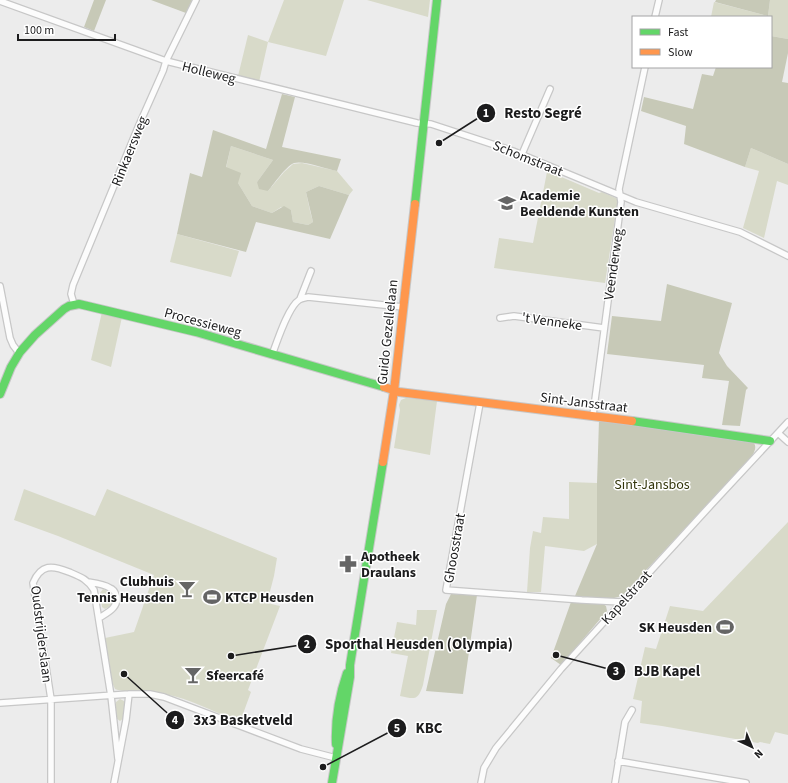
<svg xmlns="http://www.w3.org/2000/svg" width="788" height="783" font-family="'Source Sans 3',sans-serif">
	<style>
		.green { fill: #d8dac9 }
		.forest { fill: #c7c9b7 }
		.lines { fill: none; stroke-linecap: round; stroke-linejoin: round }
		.street-casing { stroke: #c7c7c7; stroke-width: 8 }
		.fast-casing { stroke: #c7c7c7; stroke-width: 10 }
		.slow-casing { stroke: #c7c7c7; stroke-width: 10 }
		.street { stroke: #fcfcfc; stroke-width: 5.5 }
		.fast { stroke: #63d668; stroke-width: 8 }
		.slow { stroke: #ff974d; stroke-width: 8 }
		.labels { text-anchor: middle; stroke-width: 3; stroke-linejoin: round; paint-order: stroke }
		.street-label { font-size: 14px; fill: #1c1c1d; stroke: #fff }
		.poi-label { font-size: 14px; font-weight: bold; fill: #1c1c1d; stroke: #fff; text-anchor: start }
		.park-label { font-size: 14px; fill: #32350a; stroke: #fff }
		.leader { fill: none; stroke: #1c1c1d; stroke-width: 1.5 }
		.callout-dot { fill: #1c1c1d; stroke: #fff; stroke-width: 1.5 }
		.mark-label { font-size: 12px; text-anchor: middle; font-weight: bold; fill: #fff }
		.callout-label { font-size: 15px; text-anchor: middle; font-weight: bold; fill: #1c1c1d; stroke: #fff; stroke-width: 3; stroke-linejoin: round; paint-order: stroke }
	</style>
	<rect width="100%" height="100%" fill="#ececec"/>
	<path class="green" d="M284 0H344L326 56 268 42 259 82 238 76 248 35 268 42Z
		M367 0H430L428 17Z
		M770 0H788V39L771 36V17H711L714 2 768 16Z
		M231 146 273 160 257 182 268 191 284 172 293 164 302 163 337 171 353 190 349 195 319 186 306 192 310 211 313 222 308 225 293 222 291 210 281 207 272 213 252 206 238 183 226 168Z
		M751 148 788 164V185L777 181 764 238 743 228 759 171 745 167Z
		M550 170 552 173 599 193 602 192 618 199 605 283 494 268 499 238 533 243 547 172Z
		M177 234 239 251 231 277 170 262Z
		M102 312 122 317 111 367 91 360Z
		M406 398 437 401 430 455 394 448 400 410 399 405 401 400Z
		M569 482 597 483V544L584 551 545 546 541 592H527L530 548 533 531 541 533 543 517 569 519Z
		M24 489 95 516 107 489 277 558 274 576 267 603 280 606 248 690 251 692 240 722C216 713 189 698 164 694 154 693 120 692 115 689L111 680 105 638 134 632 154 575 58 536 14 520Z
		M788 522V735L775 732 770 744 760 742 758 743 662 726 640 723 642 701 633 699 645 647 656 649 670 606 703 611Z
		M103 589 110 592 112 598V605L105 609 102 607 100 593Z
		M417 610H437L423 685C418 701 415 699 400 696L408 656 391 653 397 622 416 625Z
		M120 699 124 701 126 703 124 718 120 721 116 718 115 706 116 702Z"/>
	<path class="forest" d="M94 0H106L94 31 84 27Z
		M151 0H192L186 13Z
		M716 0H770L768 16 715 2Z
		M771 36 788 39V53L782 82 788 83V164L751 148 745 167 684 144 686 126 641 111 644 97 693 109 702 74 713 76 716 67H771Z
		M282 94 295 97 282 147 341 159 337 171C327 169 303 160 294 163 286 166 274 184 268 191L259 189 257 182 273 160 231 146 226 167 241 173 238 183 252 206 272 213 284 206 291 210 293 222 308 225 313 222 306 192 319 186 349 195 330 239 256 222 246 252 177 234 190 173 202 177 213 130 266 149Z
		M667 284 732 303 719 353 727 366 748 388 746 390 740 426 722 425 729 381 702 378 704 365 607 354 612 316 661 321Z
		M599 420 753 442C757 446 755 451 752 456L622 596 610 599 575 596 597 544V483Z
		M451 594 477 595 463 694 426 691 446 604Z
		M571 602 603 604 606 606 607 611 561 665 551 658Z"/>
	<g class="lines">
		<g class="street-casing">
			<path id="street" d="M0 1 166 61 417 123 431 124 513 151 636 202 740 232 788 256
				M655 17 659 0
				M522 154 550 89
				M0 286 10 338 13 345 19 353
				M300 299 311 271
				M74 304 71 294 73 285 139 125 163 71 166 61 196 0
				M500 318 514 316 604 328
				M272 355C277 342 288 307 299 300 302 298 305 298 308 297L403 307
				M480 403 446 590 582 600 622 602
				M593 415 621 202 619 189 645 67
				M778 433 788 442
				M88 582C95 583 104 584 110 588 113 589 115 592 116 595 120 607 107 613 99 618
				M0 703 129 694H150L164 697 301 749 336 758
				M618 761 746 783
				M51 783V699L33 583C41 564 52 565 69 572 81 577 87 579 94 590L111 696 118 759
				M114 783 126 720 129 694
				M481 783 484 768 496 748 561 669 711 505 788 422
				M615 783 625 722 632 710"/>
		</g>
		<g class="fast-casing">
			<path id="fast" d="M415 204 437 0
				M0 394 11 367 20 352 35 335 64 309 69 306 79 304 196 332 384 387
				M632 421 770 441
				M336 744C335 719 339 696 347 673
				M332 783 350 677V665L383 462"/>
		</g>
		<g class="slow-casing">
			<path id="slow" d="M384 387 399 392 632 421
				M383 462 394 391 415 204"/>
		</g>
		<use href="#street" class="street"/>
		<use href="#fast" class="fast"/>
		<use href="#slow" class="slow"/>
	</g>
	<defs>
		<g id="university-bare" transform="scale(1.38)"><path d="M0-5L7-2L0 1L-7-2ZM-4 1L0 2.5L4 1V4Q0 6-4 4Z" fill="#656565" stroke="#fff" stroke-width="2.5" paint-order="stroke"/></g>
		<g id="pharmacy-bare" transform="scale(1.38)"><path d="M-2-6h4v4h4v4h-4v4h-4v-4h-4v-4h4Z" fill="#656565" stroke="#fff" stroke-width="2.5" paint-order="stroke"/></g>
		<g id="bar-bare" transform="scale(1.38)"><path d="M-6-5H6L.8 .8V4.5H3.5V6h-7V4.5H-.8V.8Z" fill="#656565" stroke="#fff" stroke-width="2.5" paint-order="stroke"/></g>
		<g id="stadium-bare" transform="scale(1.38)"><path d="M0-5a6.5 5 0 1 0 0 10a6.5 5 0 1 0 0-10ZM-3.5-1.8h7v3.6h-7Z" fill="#656565" stroke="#fff" stroke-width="2.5" paint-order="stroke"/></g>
	</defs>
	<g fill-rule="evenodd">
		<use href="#university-bare" x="507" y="203"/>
		<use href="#pharmacy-bare" x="348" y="564"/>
		<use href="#bar-bare" x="187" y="589"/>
		<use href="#stadium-bare" x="212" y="597"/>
		<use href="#stadium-bare" x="725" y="627"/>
		<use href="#bar-bare" x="193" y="675"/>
	</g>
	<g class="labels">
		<g class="street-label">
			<text transform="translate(209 72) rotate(14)" y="5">Holleweg</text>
			<text transform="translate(129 151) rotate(-68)" y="5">Rinkaersweg</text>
			<text transform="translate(528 158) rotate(22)" y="5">Schomstraat</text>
			<text transform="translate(613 264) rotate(-82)" y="5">Veenderweg</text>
			<text transform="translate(552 321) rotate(8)" y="5">'t Venneke</text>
			<text transform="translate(203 322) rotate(15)" y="5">Processieweg</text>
			<text transform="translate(387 332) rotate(-84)" y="5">Guido Gezellelaan</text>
			<text transform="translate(584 402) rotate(7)" y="5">Sint-Jansstraat</text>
			<text transform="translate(454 548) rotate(-80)" y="5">Ghoosstraat</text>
			<text transform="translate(626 597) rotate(-48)" y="5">Kapelstraat</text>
			<text transform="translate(42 634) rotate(83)" y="5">Oudstrijderslaan</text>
		</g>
		<g class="poi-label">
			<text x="520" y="200">Academie<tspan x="520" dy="16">Beeldende Kunsten</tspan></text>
			<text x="361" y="561">Apotheek<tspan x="361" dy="16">Draulans</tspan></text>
			<text x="174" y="586" text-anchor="end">Clubhuis<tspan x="174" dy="16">Tennis Heusden</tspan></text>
			<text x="225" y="602">KTCP Heusden</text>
			<text x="712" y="632" text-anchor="end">SK Heusden</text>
			<text x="206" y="680">Sfeercafé</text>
		</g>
		<g class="park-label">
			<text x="652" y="489">Sint-Jansbos</text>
		</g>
	</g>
	<path class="leader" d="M439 143L486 113M231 656L307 644M556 655L616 671M124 674L175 720M323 767L397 728"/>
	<g class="callout-dot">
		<circle cx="439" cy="143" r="4"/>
		<circle cx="231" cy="656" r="4"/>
		<circle cx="556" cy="655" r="4"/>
		<circle cx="124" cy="674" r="4"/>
		<circle cx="323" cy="767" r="4"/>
		<circle cx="486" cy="113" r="10"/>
		<circle cx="307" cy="644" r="10"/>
		<circle cx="616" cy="671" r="10"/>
		<circle cx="175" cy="720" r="10"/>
		<circle cx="397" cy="728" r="10"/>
	</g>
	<g class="mark-label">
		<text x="486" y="117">1</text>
		<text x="307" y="648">2</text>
		<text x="616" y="675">3</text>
		<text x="175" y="724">4</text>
		<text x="397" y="732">5</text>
	</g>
	<g class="callout-label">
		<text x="543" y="118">Resto Segré</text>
		<text x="419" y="649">Sporthal Heusden (Olympia)</text>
		<text x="667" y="676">BJB Kapel</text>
		<text x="243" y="725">3x3 Basketveld</text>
		<text x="429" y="733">KBC</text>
	</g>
	<rect x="632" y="16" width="140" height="52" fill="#ffffff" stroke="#a4a4a5"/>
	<rect x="640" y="29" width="20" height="6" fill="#63d668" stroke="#a4a4a5"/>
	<text x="668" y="36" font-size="12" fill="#1c1c1d">Fast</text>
	<rect x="640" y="49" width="20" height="6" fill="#ff974d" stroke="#a4a4a5"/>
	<text x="668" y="56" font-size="12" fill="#1c1c1d">Slow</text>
	<g transform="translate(752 747) rotate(136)" stroke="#ffffff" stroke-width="3" paint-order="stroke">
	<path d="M0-3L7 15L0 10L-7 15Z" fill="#1c1c1d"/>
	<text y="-6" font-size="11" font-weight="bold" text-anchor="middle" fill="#1c1c1d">N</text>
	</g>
	<path d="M18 34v6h97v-6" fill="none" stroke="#1c1c1d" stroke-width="2"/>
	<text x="24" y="34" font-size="12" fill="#1c1c1d" stroke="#ffffff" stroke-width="3" paint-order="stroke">100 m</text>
</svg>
